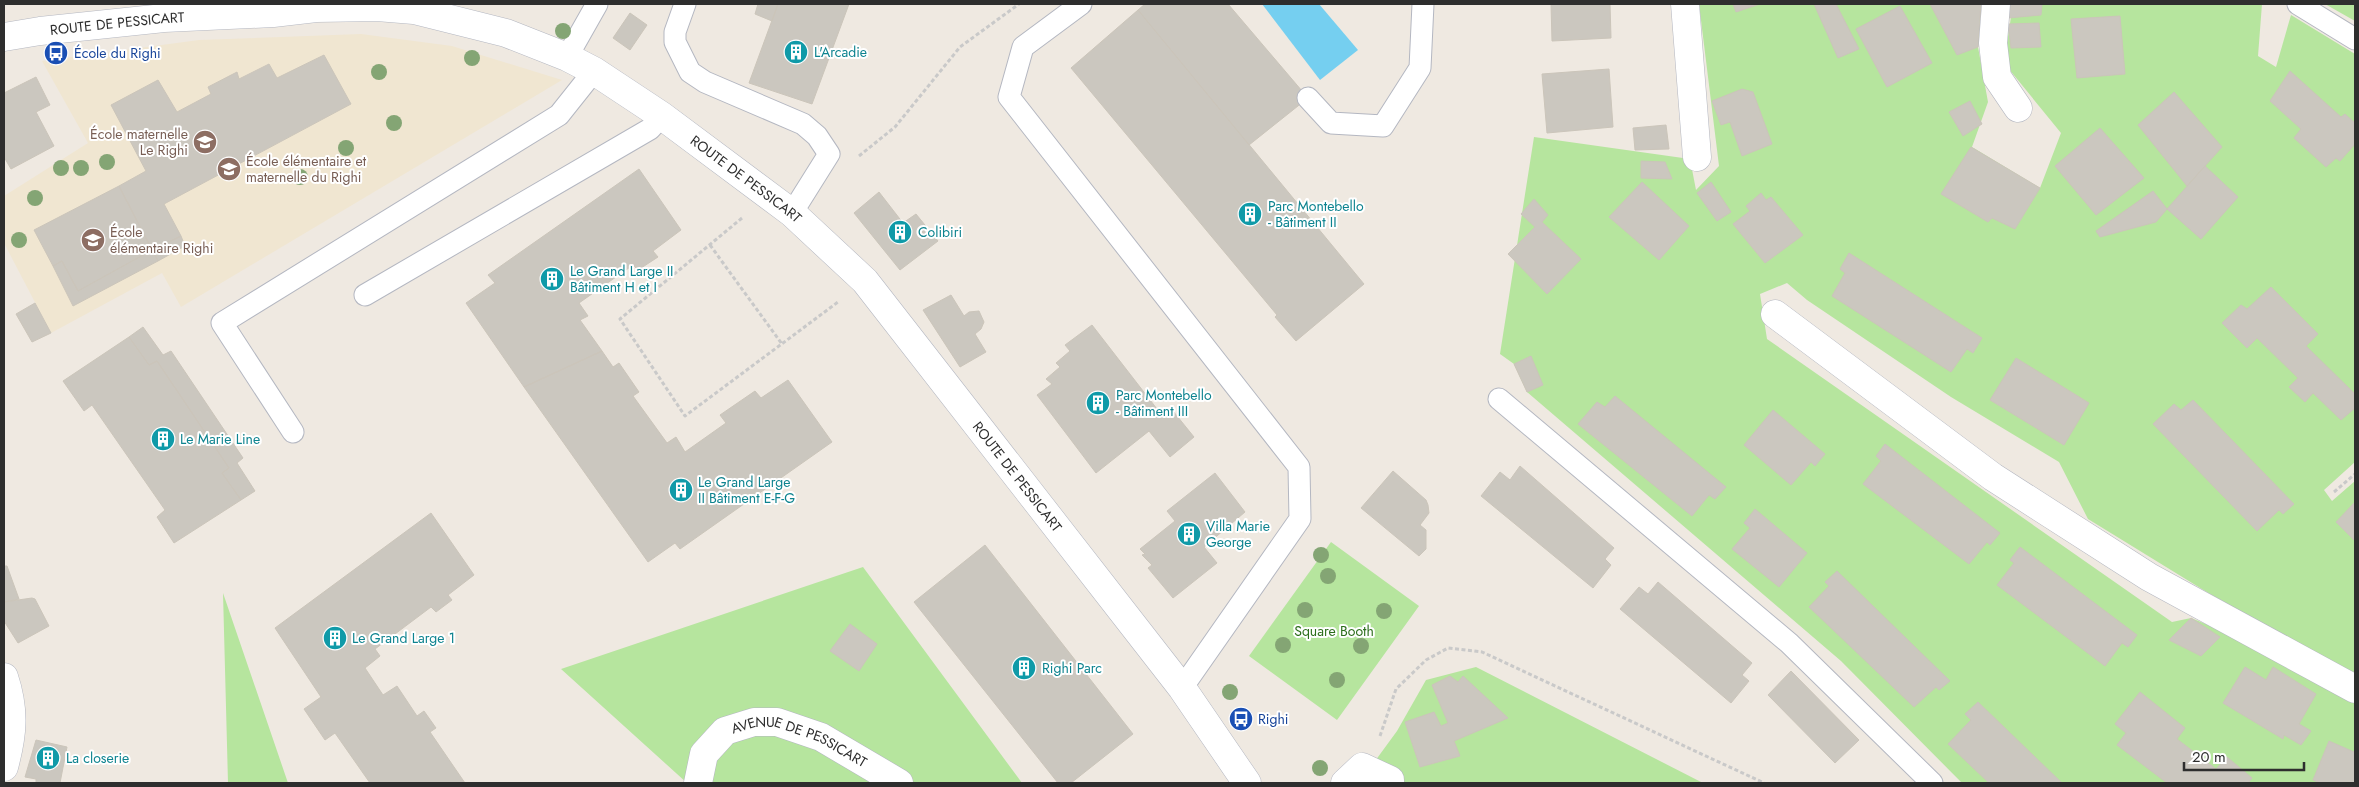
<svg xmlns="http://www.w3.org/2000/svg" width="2359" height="787" font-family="Jost,sans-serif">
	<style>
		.education { fill: #f0e6d1 }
		.green { fill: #b6e59e }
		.water { fill: #75cff0 }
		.building { fill: #cbc7bf; stroke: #cbc5ba }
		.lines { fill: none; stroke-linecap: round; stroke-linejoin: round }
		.lane-casing { stroke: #b4b7c1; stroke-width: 23 }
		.street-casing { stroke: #b4b7c1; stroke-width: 29 }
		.secondary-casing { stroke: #b4b7c1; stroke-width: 29 }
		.path { stroke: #c9c9c9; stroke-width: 3; stroke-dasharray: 4 2.5; stroke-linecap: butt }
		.lane { stroke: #fff; stroke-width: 21 }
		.street { stroke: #fff; stroke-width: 28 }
		.secondary { stroke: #fff; stroke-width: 28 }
		.tree { fill: #84a574 }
		.labels { text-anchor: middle; stroke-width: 4; stroke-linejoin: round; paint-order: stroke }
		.street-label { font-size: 14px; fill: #2e2e2e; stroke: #fff }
		.culture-label { font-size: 14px; fill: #0d838f; stroke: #fff; text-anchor: start }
		.transit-label { font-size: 14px; fill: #164399; stroke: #fff; text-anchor: start }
		.education-label { font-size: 14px; fill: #785e54; stroke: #fff; text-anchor: start }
		.park-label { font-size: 14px; fill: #2c6e1b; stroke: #fff }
	</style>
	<rect width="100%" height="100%" fill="#efe9e1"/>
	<path class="education" d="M361 34 452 46 562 80 181 307 162 273 51 333 4 243V196L88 143 42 61 199 40Z"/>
	<path class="green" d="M1699 4H1981L1978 47 1988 102 1972 147 2040 188 2061 133 2004 63 2013 4H2262L2258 56 2276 67 2291 15 2355 54V462L2324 490 2332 501 2355 481V675L2210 594 2088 519 2059 462 1951 397 1807 300 1787 283 1760 294 1767 339 2172 622 2191 618 2233 635 2355 703V783H1962L1841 661 1527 392 1514 364 1500 354 1534 137 1690 159 1696 190 1719 166Z
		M2325 4H2355V21Z
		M1331 542 1419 606 1337 720 1249 656Z
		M863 567 1022 783H687L561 669Z
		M223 593 288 783H228Z
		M1476 667 1703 783H1359L1397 731 1426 680Z"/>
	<path class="water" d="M1262 4H1319L1358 50 1320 80Z"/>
	<path class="building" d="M758 4H778L772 21 755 14Z
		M778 4H849L812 104 749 83Z
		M1145 4H1228L1308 98 1249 145 1138 10Z
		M1551 4H1610L1611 38 1552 41Z
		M1733 4H1760L1736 12Z
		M1814 4H1836L1859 49 1838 58Z
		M1930 4H1981L1978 47 1957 55Z
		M2009 4H2042L2041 15 2008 18Z
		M1900 6 1932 63 1887 87 1856 29Z
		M1138 10 1364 284 1296 341 1275 317 1277 315 1071 68Z
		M630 13 647 25 630 50 613 38Z
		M2120 16 2125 74 2077 78 2071 19Z
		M2039 23 2041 47 2011 48 2008 24Z
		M324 55 351 104 164 204 181 236 152 250 119 186 146 171 111 105 158 80 177 112 211 94 208 87 237 72 239 79 269 64 277 78Z
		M1609 69 1613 127 1547 133 1542 74Z
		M2290 71 2341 117 2345 114 2355 123V144L2340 161 2336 158 2326 167 2294 138 2301 129 2270 101Z
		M36 77 50 105 36 112 54 146 11 169 4 157V93Z
		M1742 89 1753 92 1772 144 1742 156 1730 122 1721 125 1712 101Z
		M2174 92 2222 147 2187 186 2138 125Z
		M1970 101 1982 124 1963 136 1949 112Z
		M1666 125 1669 149 1635 150 1633 128Z
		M2100 128 2144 178 2096 215 2055 166Z
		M1971 147 2040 188 2015 229 1992 218 1988 222 1941 194Z
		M1641 161 1665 162 1672 179 1641 178Z
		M2205 166 2238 197 2201 239 2167 209Z
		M639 169 681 230 653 251 658 257 638 270 633 265 579 303 588 316 580 320 602 351 524 387 466 303 495 283 488 275Z
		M1642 182 1689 226 1659 260 1609 217Z
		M1711 182 1731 212 1717 221 1697 193Z
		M119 186 152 250 78 291 62 261 53 266 34 230Z
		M2153 191 2167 209 2156 222 2100 237 2096 231Z
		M879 192 903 223 916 214 938 241 900 270 854 213Z
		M1761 193 1766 200 1771 197 1803 235 1765 263 1733 224 1750 211 1746 206Z
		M1534 199 1548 215 1542 222 1581 259 1547 294 1508 254 1535 227 1521 214Z
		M181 236 185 246 158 261 152 250Z
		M152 250 158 261 73 306 53 266 62 261 78 291Z
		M1849 253 1982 338 1973 353 1967 349 1951 372 1832 296 1845 273 1840 269Z
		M2271 287 2318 334 2306 346 2355 394V408L2341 420 2313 393 2305 402 2289 387 2298 378 2257 338 2247 348 2222 323 2241 305 2247 309Z
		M951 295 964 316 969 312 979 311 984 322 981 329 975 334 986 352 960 367 923 310Z
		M35 303 51 333 32 342 16 314Z
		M1092 325 1164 418 1173 411 1194 437 1170 457 1149 431 1096 473 1037 395 1052 384 1046 379 1060 367 1056 363 1070 351 1065 345Z
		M143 327 163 355 171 351 243 458 237 463 255 491 241 500 222 473 229 468 157 361 149 365 129 337Z
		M129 337 149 365 157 361 229 468 222 473 241 500 174 543 157 517 165 510 92 405 84 411 63 381Z
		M602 351 613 367 619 363 639 392 633 396 667 443 676 437 685 452 726 423 720 415 755 391 761 398 788 380 832 442 680 549 675 543 648 562 524 387Z
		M1531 356 1543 385 1527 392 1514 364Z
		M2016 358 2089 403 2064 445 1990 400Z
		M1615 396 1726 487 1715 499 1709 495 1692 516 1578 424 1597 402 1605 407Z
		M2193 400 2294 504 2283 514 2279 510 2257 531 2153 424 2174 404 2181 410Z
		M1773 410 1825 454 1815 466 1811 462 1791 485 1744 445Z
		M1885 444 2000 533 1990 545 1987 542 1969 564 1863 484 1881 461 1876 456Z
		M1520 466 1614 548 1605 559 1611 565 1593 588 1481 496 1500 472 1510 480Z
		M1393 471 1426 500 1428 505 1429 513 1420 525 1426 530V549L1419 556 1361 508Z
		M1215 473 1245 512 1204 547 1217 563 1173 598 1148 568 1152 565 1142 555 1145 554 1140 549 1175 521 1167 511Z
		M2355 502V541L2336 522Z
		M1755 509 1807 553 1779 587 1732 549 1750 528 1744 523Z
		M431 513 474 575 448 595 452 600 436 612 431 607 375 649 380 656 365 668 383 695 397 686 417 716 424 711 436 728 430 732 465 783H370L335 733 325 740 304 709 321 697 275 628Z
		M985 545 1133 734 1071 783H1058L914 602Z
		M2020 547 2137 635 2128 647 2122 643 2105 666 1997 585 2014 563 2010 560Z
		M4 566H7L19 599 4 602Z
		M1837 571 1950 681 1939 690 1936 687 1914 707 1809 607 1829 586 1825 582Z
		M1658 582 1752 663 1742 675 1749 681 1731 703 1620 609 1639 587 1648 594Z
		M32 598 35 599 49 626 18 643 4 621V602Z
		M2191 618 2220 637 2201 656 2169 640Z
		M850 624 877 644 859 671 830 651Z
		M2245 667 2266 680 2273 667 2316 694 2299 724 2311 731 2301 745 2284 735 2283 739 2223 703Z
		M1791 671 1859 740 1835 763 1768 695Z
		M1450 676 1458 682 1463 676 1508 718 1454 741 1460 756 1420 767 1405 722 1434 712 1441 726 1448 723 1432 685Z
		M2140 692 2185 728 2177 739 2216 769 2227 757 2252 778 2249 782 2250 783H2167L2117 745 2126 733 2115 724Z
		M1978 702 2062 783H1989L1948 744 1971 720 1965 714Z
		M36 740 67 747 60 783H36V779L25 777Z
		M2329 741 2354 752 2355 749V783H2320L2313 780Z"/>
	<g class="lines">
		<g class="lane-casing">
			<path id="lane" d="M685 4 675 32V42L690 72 705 82 803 124 817 136 829 154 792 213
				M1081 4 1023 47 1009 97 1299 467 1300 519 1182 688
				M2298 4 2355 39
				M567 57 597 4
				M1308 98 1331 123 1383 126 1420 68 1423 4
				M365 295 650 129 662 116
				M1499 399 1789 643 1932 783
				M293 432 222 323 559 115 594 71"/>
		</g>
		<g class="street-casing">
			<path id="street" d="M1685 4 1697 157
				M1996 4 1993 43 1997 77 2018 108
				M1775 314 1993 477 2149 577 2355 689
				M1345 783 1362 767 1390 780V783"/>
		</g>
		<g class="secondary-casing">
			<g id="secondary">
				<path id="s1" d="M4 37 40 31 164 18 273 13 316 8 377 7 414 10 506 33 567 57 594 71 662 116 792 213 865 281 1182 688 1247 783"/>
				<path d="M4 677C15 710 13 734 4 767"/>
				<path id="s2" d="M698 783 704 754 725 731 754 722H777L821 737 899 783"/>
			</g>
		</g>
		<path class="path" d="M859 156 895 127 960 47 1019 4
			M742 218 620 319 685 416 838 302
			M710 245 782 344
			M2334 492 2355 474
			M1380 736 1396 689 1426 660 1448 648 1482 652 1764 783"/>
		<use href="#lane" class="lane"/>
		<use href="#street" class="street"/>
		<use href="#secondary" class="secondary"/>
	</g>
	<g class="tree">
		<circle cx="563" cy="31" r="8"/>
		<circle cx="472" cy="58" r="8"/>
		<circle cx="379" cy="72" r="8"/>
		<circle cx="394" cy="123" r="8"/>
		<circle cx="346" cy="148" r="8"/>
		<circle cx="107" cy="162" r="8"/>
		<circle cx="61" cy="168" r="8"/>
		<circle cx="81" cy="168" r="8"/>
		<circle cx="300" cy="177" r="8"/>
		<circle cx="35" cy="198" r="8"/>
		<circle cx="19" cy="240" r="8"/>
		<circle cx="1321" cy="555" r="8"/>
		<circle cx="1328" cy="576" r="8"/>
		<circle cx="1305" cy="610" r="8"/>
		<circle cx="1384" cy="611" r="8"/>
		<circle cx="1283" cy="645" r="8"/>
		<circle cx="1361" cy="646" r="8"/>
		<circle cx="1337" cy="680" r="8"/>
		<circle cx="1230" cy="692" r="8"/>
		<circle cx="1320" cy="768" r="8"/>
	</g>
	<defs>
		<g id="building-disc" transform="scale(1.25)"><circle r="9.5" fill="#0f9aa8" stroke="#fff"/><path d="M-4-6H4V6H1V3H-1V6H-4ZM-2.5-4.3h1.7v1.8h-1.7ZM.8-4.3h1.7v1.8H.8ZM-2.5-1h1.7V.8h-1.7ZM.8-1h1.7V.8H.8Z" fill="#fff"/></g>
		<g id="bus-disc" transform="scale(1.25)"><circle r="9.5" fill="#1a4fb4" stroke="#fff"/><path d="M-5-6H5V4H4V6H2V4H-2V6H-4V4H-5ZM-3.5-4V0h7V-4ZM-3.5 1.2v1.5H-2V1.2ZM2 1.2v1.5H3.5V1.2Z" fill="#fff"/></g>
		<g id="school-disc" transform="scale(1.25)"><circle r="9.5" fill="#8d6e63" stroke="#fff"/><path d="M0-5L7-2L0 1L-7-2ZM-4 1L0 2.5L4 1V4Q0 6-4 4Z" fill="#fff"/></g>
	</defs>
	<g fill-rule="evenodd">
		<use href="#building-disc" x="796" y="52"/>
		<use href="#bus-disc" x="56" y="53"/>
		<use href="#school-disc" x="205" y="142"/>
		<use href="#school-disc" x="229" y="169"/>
		<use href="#building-disc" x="1250" y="214"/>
		<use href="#building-disc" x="900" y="232"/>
		<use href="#school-disc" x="93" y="240"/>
		<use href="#building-disc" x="552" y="279"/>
		<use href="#building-disc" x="1098" y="403"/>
		<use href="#building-disc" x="163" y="439"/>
		<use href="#building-disc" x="681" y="490"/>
		<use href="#building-disc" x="1189" y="534"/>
		<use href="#building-disc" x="335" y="638"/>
		<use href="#building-disc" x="1024" y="668"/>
		<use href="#bus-disc" x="1241" y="719"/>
		<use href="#building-disc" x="48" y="758"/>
	</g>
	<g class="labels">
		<g class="street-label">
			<text dy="5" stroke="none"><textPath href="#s1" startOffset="114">ROUTE DE PESSICART</textPath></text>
			<text dy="5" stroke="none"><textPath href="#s1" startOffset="789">ROUTE DE PESSICART</textPath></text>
			<text dy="5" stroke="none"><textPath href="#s1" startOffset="1194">ROUTE DE PESSICART</textPath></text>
			<text dy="5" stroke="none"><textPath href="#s2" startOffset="140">AVENUE DE PESSICART</textPath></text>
		</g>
		<g class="culture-label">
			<text x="814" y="57">L'Arcadie</text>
			<text x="1268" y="211">Parc Montebello<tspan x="1268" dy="16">- Bâtiment II</tspan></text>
			<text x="918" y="237">Colibiri</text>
			<text x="570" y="276">Le Grand Large II<tspan x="570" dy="16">Bâtiment H et I</tspan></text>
			<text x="1116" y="400">Parc Montebello<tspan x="1116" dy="16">- Bâtiment III</tspan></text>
			<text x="180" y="444">Le Marie Line</text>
			<text x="698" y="487">Le Grand Large<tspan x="698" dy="16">II Bâtiment E-F-G</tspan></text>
			<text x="1206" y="531">Villa Marie<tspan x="1206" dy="16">George</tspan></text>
			<text x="352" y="643">Le Grand Large 1</text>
			<text x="1042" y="673">Righi Parc</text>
			<text x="66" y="763">La closerie</text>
		</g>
		<g class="transit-label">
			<text x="74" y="58">École du Righi</text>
			<text x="1258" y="724">Righi</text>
		</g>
		<g class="education-label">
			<text x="188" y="139" text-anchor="end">École maternelle<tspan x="188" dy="16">Le Righi</tspan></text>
			<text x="246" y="166">École élémentaire et<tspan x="246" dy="16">maternelle du Righi</tspan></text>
			<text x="110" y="237">École<tspan x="110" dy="16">élémentaire Righi</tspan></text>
		</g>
		<g class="park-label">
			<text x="1334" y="636">Square Booth</text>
		</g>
	</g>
	<rect width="2359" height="787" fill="none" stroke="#2e2e2e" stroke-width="10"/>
	<path d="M2184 762v8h120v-8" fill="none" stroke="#2e2e2e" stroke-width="2.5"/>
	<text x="2192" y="762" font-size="15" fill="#2e2e2e" stroke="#ffffff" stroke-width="4" paint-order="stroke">20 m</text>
</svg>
